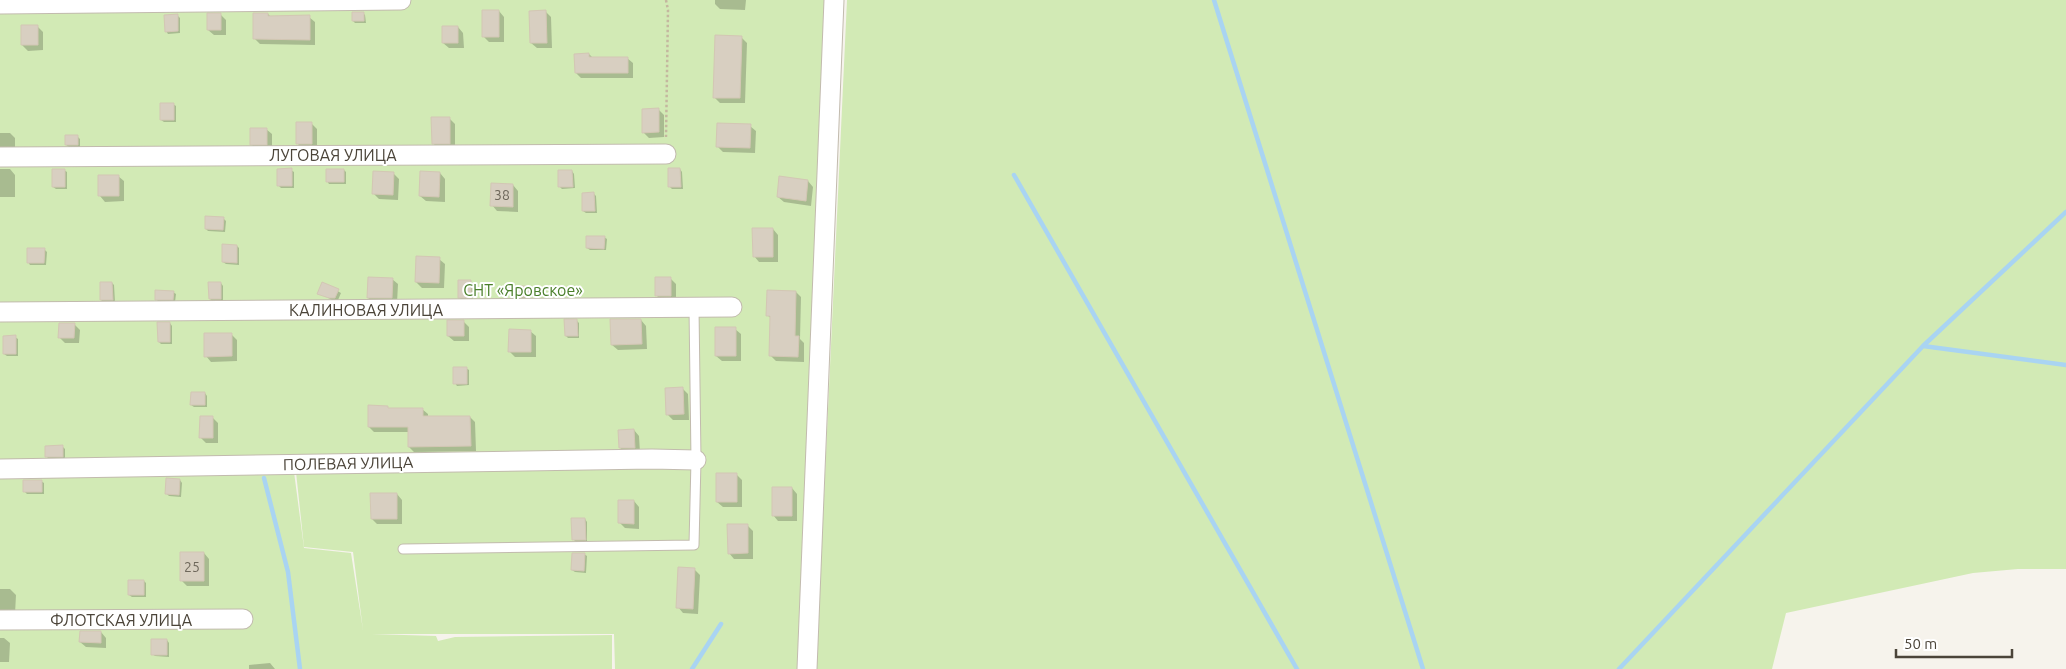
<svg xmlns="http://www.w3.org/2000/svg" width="2066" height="669" font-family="Ubuntu,sans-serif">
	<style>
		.green { fill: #d2eab5; fill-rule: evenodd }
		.shadow { fill: #0003 }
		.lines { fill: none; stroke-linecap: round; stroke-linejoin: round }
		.stream { stroke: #a9d4f2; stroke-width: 4.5 }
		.building { fill: #d8cfc1; stroke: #d3c7b4 }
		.lane-casing { stroke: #c2bbae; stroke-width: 11 }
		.street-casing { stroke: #c2bbae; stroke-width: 21 }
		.path { stroke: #c4b79f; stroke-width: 2.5; stroke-dasharray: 2.5 2.5; stroke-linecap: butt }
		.lane { stroke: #fff; stroke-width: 9 }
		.street { stroke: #fff; stroke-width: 19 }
		.labels { text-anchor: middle; stroke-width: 4; stroke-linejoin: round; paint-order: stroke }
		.number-label { font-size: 14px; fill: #6e675b }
		.street-label { font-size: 16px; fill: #4b4439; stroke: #fff }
		.park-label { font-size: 16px; fill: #4a7f2a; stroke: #fff }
	</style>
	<rect width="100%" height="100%" fill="#f6f3ec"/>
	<path class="green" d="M0 0H825L797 669H615L614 634H372L436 636 438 641 455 637 612 635V669H0ZM294 472H296L304 547 353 552 363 630 351 553 304 548Z
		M847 0H2066V569H2018L1973 573 1786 613 1772 669H816Z"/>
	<path class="shadow" d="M715 0H746L745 10 720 9 715 4Z
		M499 11 504 17V42H489L484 37Z
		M546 12 551 17 552 48H537L531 43Z
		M363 13 365 15 366 23H355L353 21Z
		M220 14 226 20V35H214L208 30Z
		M268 14 271 17H309L315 22V45L260 44 254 38Z
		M178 16 180 18V33L168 34 166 31Z
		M37 26 43 32V50L28 51 22 45Z
		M458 27 463 33 464 48H449L443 43Z
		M741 37 747 43 745 103H720L714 97Z
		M589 54 593 58H627L633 63V78H581L576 73Z
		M173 104 176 106V122H164L161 120Z
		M658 109 664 115V137L649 138 643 132Z
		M449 118 455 124V149H438L433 143Z
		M311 123 317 129V149H303L298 144Z
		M750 126 756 131 755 153 723 152 718 147Z
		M266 129 272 134V150H257L251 144Z
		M0 133H10L15 138V150L0 151Z
		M77 136 80 139V147H69L66 145Z
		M0 169H10L15 175V197H0Z
		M680 169 682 172 683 189H672L669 186Z
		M64 170 67 172V189H56L53 187Z
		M291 170 294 172V188H281L278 185Z
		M344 170 346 172V184H329L327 181Z
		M572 171 574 174 575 188 562 189 559 186Z
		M393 173 399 179 398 200 379 199 374 194Z
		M440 173 445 179V202L426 201 420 196Z
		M118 176 124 181V201L105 202 100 196Z
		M808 181 813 187 811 206 784 202 778 197Z
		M513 185 518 191V212L497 211 492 205Z
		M594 194 596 196 597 213H586L583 211Z
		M223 218 226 221 225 232 208 231 206 229Z
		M773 229 778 235V262H759L754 256Z
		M604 237 607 239 606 250H590L587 248Z
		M237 246 239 248V265L226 264 223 262Z
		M44 249 47 252 46 265H30L28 262Z
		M439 259 445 264 444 288H422L416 282Z
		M670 278 676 284V301H662L657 296Z
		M392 279 398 284 397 303H374L368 298Z
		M470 281 473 283V299L462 300 459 297Z
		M112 283 114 285 115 302H103L101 300Z
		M221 283 223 286V301H212L210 299Z
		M323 283 341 293 338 300H332L319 293Z
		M528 287 531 290V299H519L517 297Z
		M173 292 176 294 175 302H159L156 299Z
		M796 292 801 297 800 339 804 343V362L776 361 771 356 772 319 767 315Z
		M641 320 646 326 647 349 618 350 612 345Z
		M463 321 469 327V341H454L448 336Z
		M577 321 579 323V338H568L566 336Z
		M170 323 172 326V344H161L159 342Z
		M74 324 80 330 79 343H65L59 337Z
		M735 329 741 334V361H722L716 356Z
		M530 331 536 336V357H515L509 351Z
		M231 334 237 340V361L211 362 206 356Z
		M15 337 18 339V356H7L4 354Z
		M466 368 469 370V385L457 386 455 383Z
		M682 388 688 394 689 420H673L668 415Z
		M205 393 207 396V407H194L191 405Z
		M387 407 389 409H422L428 414V417H470L475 422 476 451 414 452 409 447V432H374L369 427Z
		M213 418 218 423V443H206L200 437Z
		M634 430 639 436 640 453H626L620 448Z
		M63 447 65 449V459H49L47 457Z
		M736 474 742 480V507H723L717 502Z
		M180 480 182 483 181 497 169 496 166 493Z
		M41 481 44 483V494H27L24 491Z
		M792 488 797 494V521H778L773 515Z
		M397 494 402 500V524H377L372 519Z
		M634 501 639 507V529L625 528 620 523Z
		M585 519 587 522V542H576L574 540Z
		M748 526 753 531V559H734L729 553Z
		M204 553 209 559V586H187L182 581Z
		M584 554 587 556 586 573 575 572 572 570Z
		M694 569 700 575 698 614 683 613 678 607Z
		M144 581 146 583V597H132L129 595Z
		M0 589H10L16 595 15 614H0Z
		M101 632 106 638V648L86 647 80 642Z
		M0 638H4L10 643 9 662H0Z
		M167 640 169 643V657L155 656 152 654Z
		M270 663 275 669H249V665Z"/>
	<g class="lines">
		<path class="stream" d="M1214 0 1423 669
			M1014 175 1297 669
			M1923 346 2066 365
			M264 478 288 572 300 669
			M692 669 721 624
			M1619 669 1923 346 2066 212"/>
	</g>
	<path class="building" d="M482 10H499V37H482Z
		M546 10 547 43H530L529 11Z
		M352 12H364V21H352Z
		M207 13H221V30H207Z
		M253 13H268V16L310 15V40L253 39Z
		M178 14V31L165 32 164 15Z
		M21 25H38V45H21Z
		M442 26H458V43H442Z
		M715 35 742 36 740 98H713Z
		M589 53V57H628V73H575L574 54Z
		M160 103H174V120H160Z
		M659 108V132L642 133V109Z
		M431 117H450V144H432Z
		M296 122H312V144H296Z
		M717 123 751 124 750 148 716 147Z
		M250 128H267V145H250Z
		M65 135H78V145H65Z
		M292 168V186H277V169Z
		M668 168H680L681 187H668Z
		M52 169H65V187H52Z
		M326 169H344V182H326Z
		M558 170H572L573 187H558Z
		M373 171 394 172 393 195 372 194Z
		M420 171 440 172 439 197 419 196Z
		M98 175H119V196H98Z
		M779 176 808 180 806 201 777 197Z
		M491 183 513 184V207L490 206Z
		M594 192 595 211H582V193Z
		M205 216 224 217 223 230 205 229Z
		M752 228H773V257H753Z
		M586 236H605L604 249 586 248Z
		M222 244 237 245V263L222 262Z
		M27 248H45L44 263H27Z
		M416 256 440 257 439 283 415 282Z
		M368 277 393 278 392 298H367Z
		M655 277H671V296H655Z
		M458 280H471V298H458Z
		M100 282H112L113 300H100Z
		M208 282H221V299H209Z
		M322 282 339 289 335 298H329L317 294Z
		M516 286H529V297H516Z
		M155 290 174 291 173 300H155Z
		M767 290 796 291 795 336H799L798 357 769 356 770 316H766Z
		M564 319H577L578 336H565Z
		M610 319H641L642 344 611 345Z
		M447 320H464V336H447Z
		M157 322H170V342H158Z
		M59 323H75L74 338H58Z
		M715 327H736V356H715Z
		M509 329 531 330V352H508Z
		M204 333H232V356L204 357Z
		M16 335V354H3V336Z
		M453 367H467V384H453Z
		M683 387 684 414 666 415 665 388Z
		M191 392H205V405H190Z
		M368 405 388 406V408H423V416H470L471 446 408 447V427H368Z
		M200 416H213V438H199Z
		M634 429 635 448H619L618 430Z
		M63 445V457H45V446Z
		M716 473H737V502H716Z
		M166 478 180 479 179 495 165 494Z
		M23 480H42V492H23Z
		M772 487H792V516H772Z
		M370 493H397V519H371Z
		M618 500H634V524L618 523Z
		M571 518H585L586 540H572Z
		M727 524H748V553L728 554Z
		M180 552H204V581H180Z
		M572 553H585L584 571 571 570Z
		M678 567 695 568 693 609 676 608Z
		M128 580H144V595H128Z
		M80 631H101V643L79 642Z
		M151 639H167V655H151Z"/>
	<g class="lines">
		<g class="lane-casing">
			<path id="lane" d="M403 549 694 545 696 460 694 308"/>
		</g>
		<g class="street-casing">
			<path id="street" d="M0 4 401 0
				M0 157 666 154
				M0 312 732 307
				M0 469 652 459 696 460
				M0 620 243 619
				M807 669 834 0"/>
		</g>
		<path class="path" d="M666 0 668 10 666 137"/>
		<use href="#lane" class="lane"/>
		<use href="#street" class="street"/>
	</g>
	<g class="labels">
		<g class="number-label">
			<text x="502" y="200">38</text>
			<text x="192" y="572">25</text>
		</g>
		<g class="street-label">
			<text x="333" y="161">ЛУГОВАЯ УЛИЦА</text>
			<text x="366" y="316">КАЛИНОВАЯ УЛИЦА</text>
			<text transform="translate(348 463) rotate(-1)" y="6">ПОЛЕВАЯ УЛИЦА</text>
			<text x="121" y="626">ФЛОТСКАЯ УЛИЦА</text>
		</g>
		<g class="park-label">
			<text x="523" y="296">СНТ «Яровское»</text>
		</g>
	</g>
	<path d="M1896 649v8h116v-8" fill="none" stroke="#4b4439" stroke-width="2.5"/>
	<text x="1904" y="649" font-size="15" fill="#4b4439" stroke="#ffffff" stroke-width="4" paint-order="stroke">50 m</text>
</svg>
